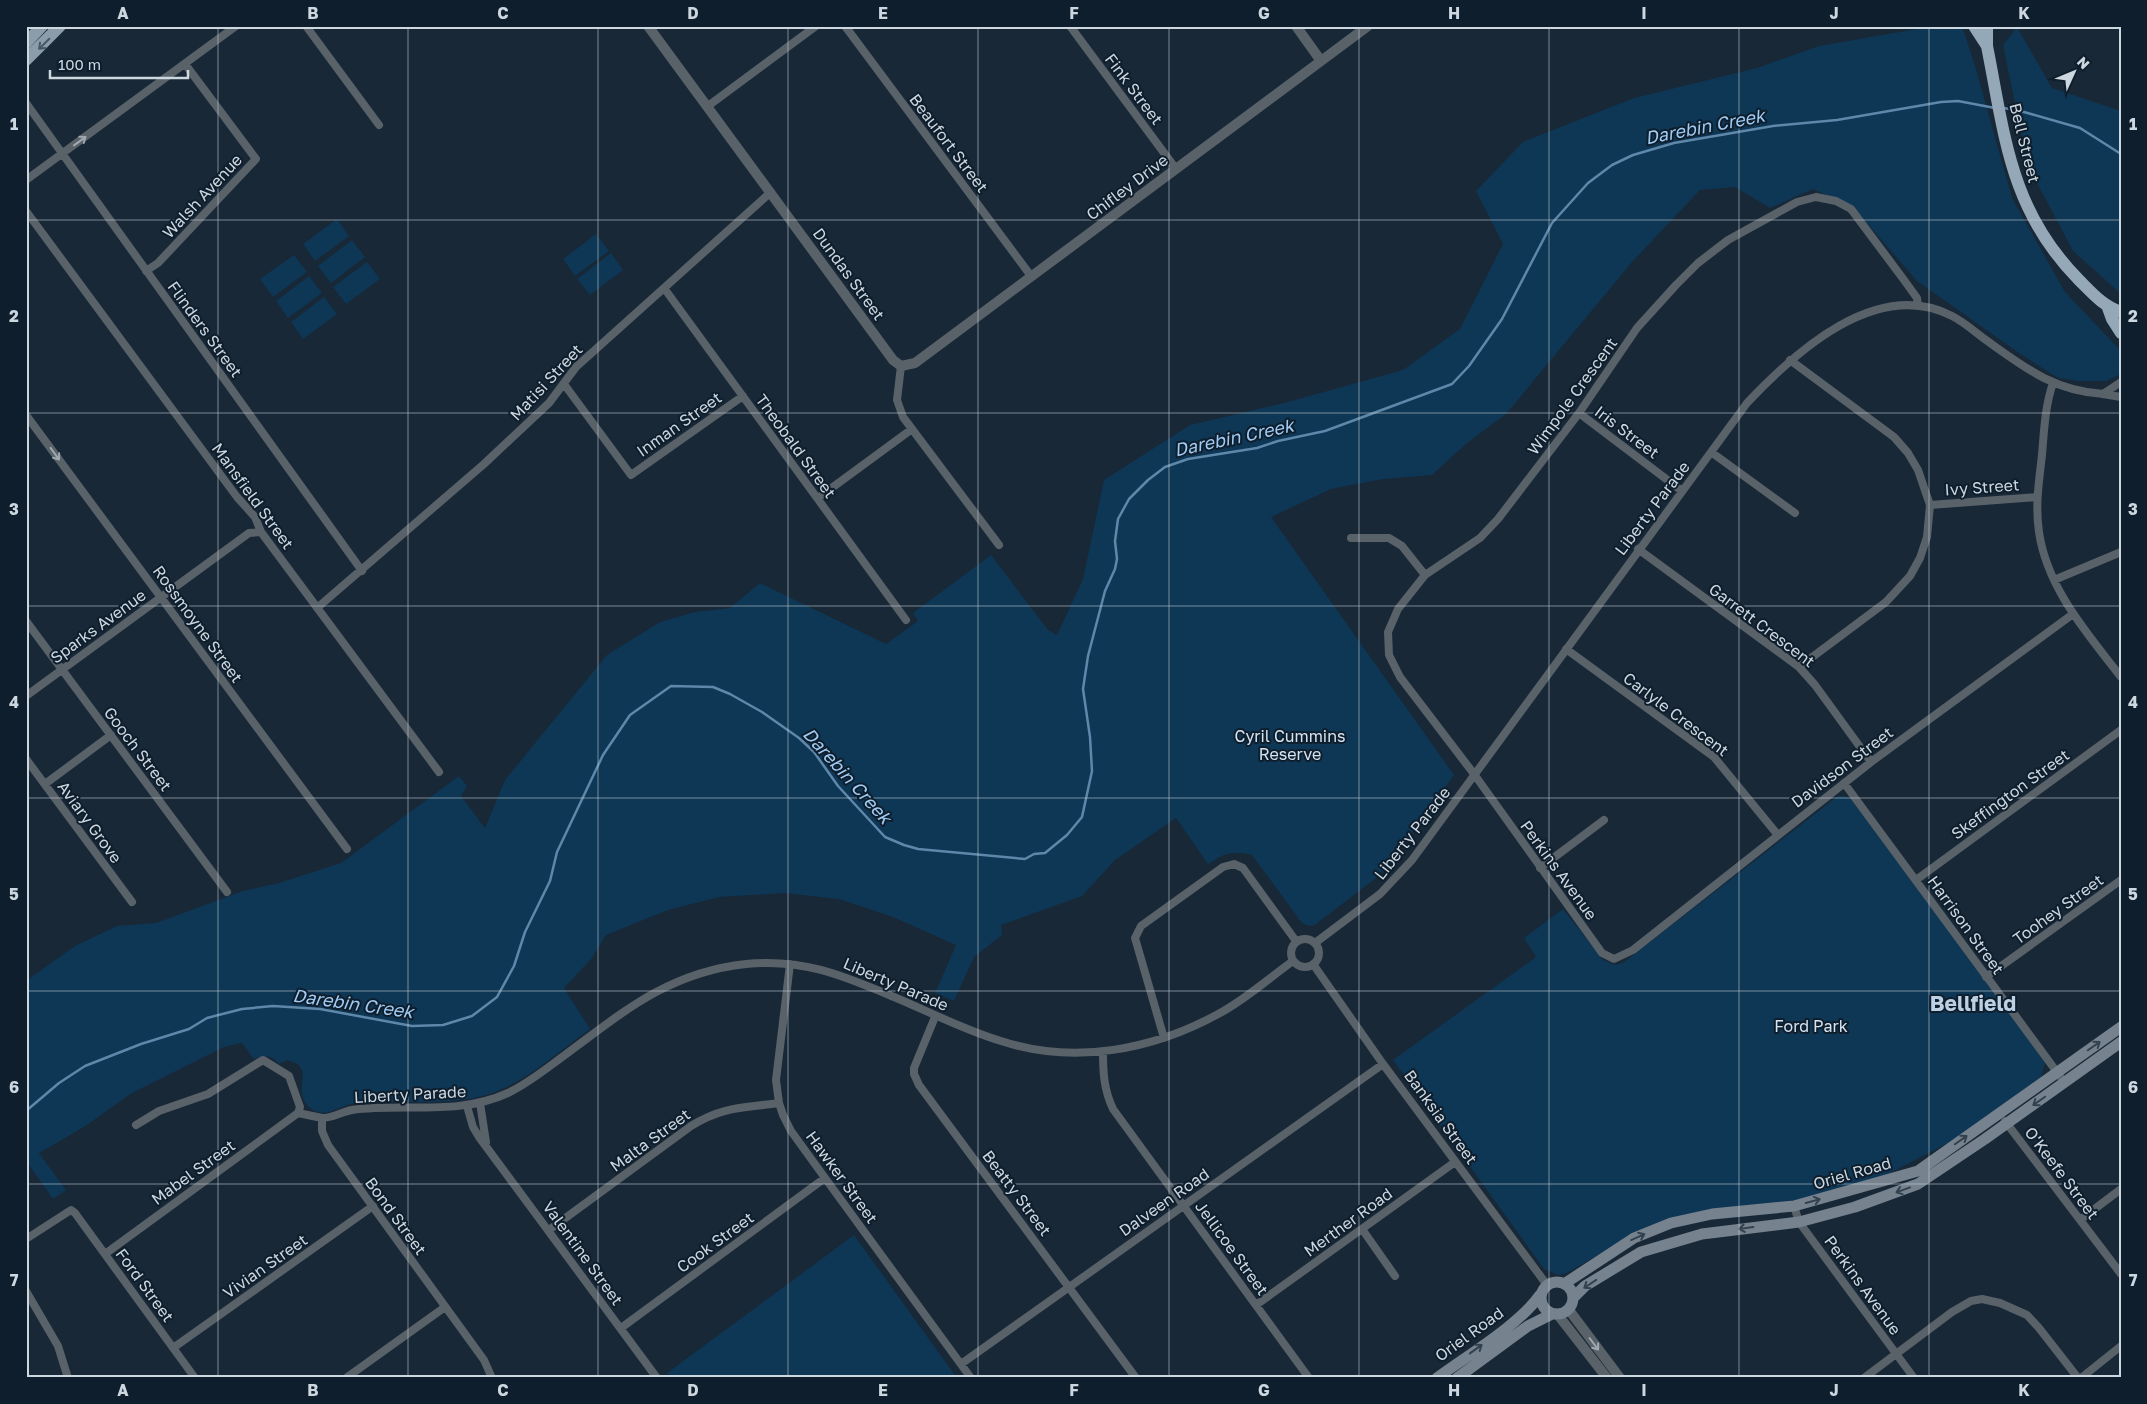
<svg xmlns="http://www.w3.org/2000/svg" width="2147" height="1404" font-family="'Golos Text',sans-serif">
	<style>
		.green { fill: #0e3655 }
		.lines { fill: none; stroke-linecap: round; stroke-linejoin: round }
		.stream { stroke: #5e87aa; stroke-width: 2.5 }
		.minor { stroke: #596169; stroke-width: 8 }
		.tertiary { stroke: #596169; stroke-width: 10 }
		.secondary { stroke: #76828e; stroke-width: 11 }
		.primary { stroke: #8b9cab; stroke-width: 12 }
		.trunk { stroke: #95a8b8; stroke-width: 12 }
		.oneway { stroke: #475765 }
		.oneway2 { stroke: #9fa8b0 }
		.oneway3 { stroke: #33414e }
		.grid { fill: none; stroke: #cdd7e0; stroke-width: 1; stroke-opacity: 0.55 }
		.labels { text-anchor: middle; stroke-width: 4; stroke-linejoin: round; paint-order: stroke }
		.street-label { font-size: 16px; fill: #cdd7e0; stroke: #0f1e2c }
		.park-label { font-size: 16px; fill: #d5e4f2; stroke: #0f1e2c }
		.water-label { font-size: 18px; font-style: italic; fill: #9fcbf4; stroke: #0f1e2c }
		.district-label { font-size: 21px; font-weight: bold; fill: #bdd1e4; stroke: #0f1e2c }
		.neatline { fill: none; stroke: #cdd7e0; stroke-width: 2 }
		.grid-label { font-size: 16px; text-anchor: middle; font-weight: bold; fill: #cdd7e0 }
	</style>
	<rect width="100%" height="100%" fill="#182836"/>
	<path class="green" d="M1934 26H1962L1976 69 2012 198 2065 292 2121 351V374L2106 381H2079L2059 378 2050 373 2019 353 1917 281 1853 207 1813 189 1770 208 1735 187 1700 190 1633 261 1506 414 1467 443 1432 475 1383 479 1331 489 1271 517 1454 775 1388 866 1376 878 1315 925 1309 926 1302 923 1252 855C1233 850 1224 853 1208 864L1176 818 1115 860 1082 896 1001 925 1002 935 974 957 954 1001 935 993 956 945 893 917 839 899 785 893 719 897 668 910 606 935 592 958 564 988 590 1029C560 1050 530 1079 495 1092 449 1109 400 1098 352 1104 338 1106 327 1118 313 1110 298 1101 302 1085 303 1072L298 1064 287 1060 279 1064C271 1054 265 1056 254 1059L242 1043 224 1047 132 1093 84 1127 39 1153 66 1190 53 1199 26 1161V981L75 946 117 926 156 923 243 891 279 883 341 863 459 776 467 786 461 796 485 828 505 780 607 655 660 622 695 612 730 608 760 583 886 644 918 621 913 613 991 555 1048 630 1057 635 1083 579 1104 480 1190 425 1284 403 1403 370 1460 329 1503 244 1476 191 1523 142 1634 98 1757 68 1819 46Z
		M2017 27 2052 88 2121 111V294L2073 251 2028 166 2003 45Z
		M337 219 349 236 315 261 303 244Z
		M596 234 609 251 575 276 563 259Z
		M352 240 365 257 331 283 318 266Z
		M611 253 623 270 590 295 577 279Z
		M294 255 307 272 273 297 260 279Z
		M367 262 380 279 346 304 333 287Z
		M309 276 322 293 288 318 276 301Z
		M324 297 337 314 303 339 291 322Z
		M1838 796H1845L1851 799 2039 1054 2045 1063 2041 1077 1950 1142 1882 1177 1803 1199 1761 1205 1629 1237 1567 1273 1558 1275 1544 1269 1393 1060 1536 957 1524 938 1563 909 1603 960 1615 965 1623 963Z
		M854 1235 957 1378H670L667 1373Z"/>
	<g class="lines">
		<path class="stream" d="M2003 108 2017 110 2080 128 2121 154
			M26 1111 59 1083 85 1066 141 1044 189 1029 207 1018 242 1009 273 1006 320 1009 412 1026 443 1025 472 1016 497 997 514 966 525 932 550 881 557 852 603 755 630 715 671 686 713 687 730 694 762 712 799 738 814 752 838 786 885 837 904 845 918 849 1025 859 1034 854 1045 853 1067 835 1082 817 1092 771 1090 737 1083 689 1088 656 1105 591 1115 569 1117 559 1115 541 1118 519 1129 499 1148 480 1165 467 1188 459 1257 448 1278 441 1325 431 1452 384 1469 366 1502 319 1552 223 1588 183 1612 165 1633 155 1674 143 1773 126 1837 120 1941 102 1958 101 1995 108"/>
		<path class="minor" d="M306 26 379 125
			M845 26 1031 276
			M1070 26 1176 169
			M26 103 362 571
			M708 106 816 26
			M26 180 236 26
			M26 211 237 497 255 517 261 532 439 772
			M146 271 158 263 256 159 185 64
			M664 288 906 620
			M1918 306 1917 298 1904 280 1851 209 1836 201 1816 197 1797 202 1728 240 1698 263 1676 285 1637 328 1579 413 1498 519 1480 538 1425 575 1398 609 1388 632 1389 655 1400 677 1474 774 1602 953 1614 959 1633 950 1871 762 2073 614
			M1790 360 1894 437 1908 453 1918 470 1930 505 1927 537 1920 558 1910 576 1886 602 1799 667
			M901 366 897 400 903 417 999 545
			M2053 383C2045 406 2044 431 2042 455 2039 481 2035 506 2039 532 2047 588 2087 633 2121 677
			M564 384 631 475 743 396
			M2103 394 2121 382
			M2103 394 2121 397
			M1579 413 1682 491
			M26 415 347 849
			M1711 452 1795 513
			M818 498 912 429
			M1930 505 2037 497
			M1351 538H1389L1402 546 1425 575
			M1638 549 1799 667 1815 685 1871 762
			M2054 580 2121 552
			M317 608 484 464 549 403 576 367 771 192
			M26 621 227 892
			M1566 649 1714 757 1777 834
			M26 696 249 533 261 532
			M26 759 132 902
			M1844 783 2065 1083
			M45 784 111 735
			M1540 868 1604 820
			M1916 880 2121 730
			M1291 953a14 14 0 1 1 28 0a14 14 0 1 1-28 0Z
			M1315 943 1380 894 1412 860 1747 403C1795 352 1877 277 1952 316 1964 322 1975 332 1986 340 2025 368 2054 391 2104 394
			M790 964 776 1080 779 1103 783 1115 791 1131 825 1178 971 1378
			M1313 964 1383 1064 1547 1285
			M1986 977 2121 880
			M935 1017 914 1068V1074L919 1085 1136 1378
			M1164 1038 1135 938 1141 926 1223 867 1234 864 1243 868 1296 941
			M1103 1052C1103 1073 1104 1090 1113 1109L1309 1378
			M480 1103 486 1142
			M467 1106 473 1127 479 1137 657 1378
			M322 1118C333 1118 341 1112 352 1110 405 1103 458 1116 508 1093 529 1083 547 1068 565 1055 624 1011 670 972 746 964 803 958 844 976 894 997 930 1012 964 1030 1001 1041 1075 1065 1153 1050 1220 1013 1246 999 1269 978 1293 961
			M2005 1121 2121 1274
			M136 1125 159 1111 208 1094 263 1060 289 1076 300 1107 298 1113 322 1118V1131L328 1145 484 1360 492 1378
			M1794 1206 1799 1222 1914 1378
			M2080 1220 2121 1189
			M1362 1229 1395 1276
			M549 1230 691 1126C723 1106 744 1108 779 1103
			M26 1239 71 1210 75 1213 195 1378
			M105 1254 298 1113
			M26 1291 58 1346 68 1378
			M1256 1305 1455 1162
			M621 1328 825 1178
			M173 1348 373 1206
			M961 1364 1383 1064
			M346 1378 445 1307
			M1864 1378 1952 1312 1971 1301 1982 1299 2000 1303 2027 1315 2039 1328 2078 1378
			M2081 1378 2121 1346"/>
		<path class="tertiary" d="M648 26 893 360 901 366 915 363 1368 26
			M1296 26 1321 61
			M1569 1310 1620 1378
			M1558 1315 1607 1378"/>
		<path class="secondary" d="M1541 1298a16 16 0 1 1 32 0a16 16 0 1 1-32 0Z
			M1564 1284 1634 1238 1671 1223 1712 1214 1794 1206 1918 1171 2121 1027
			M1573 1298 1585 1286 1641 1252 1702 1234 1799 1222 1855 1207 1918 1184 1985 1139 2121 1042
			M1437 1378C1468 1355 1519 1325 1540 1295
			M1457 1378 1528 1326 1552 1314"/>
		<path class="primary" d="M26 43 42 26
			M26 60 60 26"/>
		<path class="trunk" d="M1974 26 1987 46
			M1987 26V46C2005 137 2010 210 2079 280 2092 293 2103 306 2121 312
			M2108 308 2112 319 2121 333"/>
	</g>
	<defs><path id="oneway-shaft" d="M-6 0H5M1.5-3L5.5 0L1.5 3" fill="none" stroke-width="1.6" stroke-linecap="round" stroke-linejoin="round" transform="scale(1.25)"/></defs>
	<use class="oneway" href="#oneway-shaft" transform="translate(44 44) rotate(135)"/>
	<g class="oneway2">
		<use href="#oneway-shaft" transform="translate(80 141) rotate(-36)"/>
		<use href="#oneway-shaft" transform="translate(55 454) rotate(54)"/>
		<use href="#oneway-shaft" transform="translate(1594 1344) rotate(53)"/>
	</g>
	<g class="oneway3">
		<use href="#oneway-shaft" transform="translate(2094 1046) rotate(-35)"/>
		<use href="#oneway-shaft" transform="translate(2039 1101) rotate(145)"/>
		<use href="#oneway-shaft" transform="translate(1961 1140) rotate(-35)"/>
		<use href="#oneway-shaft" transform="translate(1903 1190) rotate(160)"/>
		<use href="#oneway-shaft" transform="translate(1813 1201) rotate(-15)"/>
		<use href="#oneway-shaft" transform="translate(1746 1228) rotate(172)"/>
		<use href="#oneway-shaft" transform="translate(1638 1237) rotate(-24)"/>
		<use href="#oneway-shaft" transform="translate(1590 1284) rotate(146)"/>
		<use href="#oneway-shaft" transform="translate(1476 1349) rotate(-36)"/>
	</g>
	<path class="grid" d="M218 26V1378M408 26V1378M598 26V1378M788 26V1378M978 26V1378M1169 26V1378M1359 26V1378M1549 26V1378M1739 26V1378M1929 26V1378M26 220H2121M26 413H2121M26 606H2121M26 798H2121M26 991H2121M26 1184H2121"/>
	<g class="labels">
		<g class="street-label">
			<text transform="translate(1134 89) rotate(53)" y="6">Fink Street</text>
			<text transform="translate(949 143) rotate(53)" y="6">Beaufort Street</text>
			<text transform="translate(2025 143) rotate(76)" y="6">Bell Street</text>
			<text transform="translate(1127 187) rotate(-37)" y="6">Chifley Drive</text>
			<text transform="translate(202 196) rotate(-47)" y="6">Walsh Avenue</text>
			<text transform="translate(849 274) rotate(54)" y="6">Dundas Street</text>
			<text transform="translate(205 329) rotate(54)" y="6">Flinders Street</text>
			<text transform="translate(546 382) rotate(-47)" y="6">Matisi Street</text>
			<text transform="translate(1572 396) rotate(-54)" y="6">Wimpole Crescent</text>
			<text transform="translate(679 424) rotate(-35)" y="6">Inman Street</text>
			<text transform="translate(1627 432) rotate(37)" y="6">Iris Street</text>
			<text transform="translate(796 446) rotate(54)" y="6">Theobald Street</text>
			<text transform="translate(1982 487) rotate(-4)" y="6">Ivy Street</text>
			<text transform="translate(253 496) rotate(54)" y="6">Mansfield Street</text>
			<text transform="translate(1652 508) rotate(-53)" y="6">Liberty Parade</text>
			<text transform="translate(198 624) rotate(54)" y="6">Rossmoyne Street</text>
			<text transform="translate(1762 625) rotate(37)" y="6">Garrett Crescent</text>
			<text transform="translate(98 626) rotate(-36)" y="6">Sparks Avenue</text>
			<text transform="translate(1676 714) rotate(37)" y="6">Carlyle Crescent</text>
			<text transform="translate(138 749) rotate(53)" y="6">Gooch Street</text>
			<text transform="translate(1842 767) rotate(-37)" y="6">Davidson Street</text>
			<text transform="translate(2010 794) rotate(-36)" y="6">Skeffington Street</text>
			<text transform="translate(90 822) rotate(54)" y="6">Aviary Grove</text>
			<text transform="translate(1412 833) rotate(-52)" y="6">Liberty Parade</text>
			<text transform="translate(1559 870) rotate(54)" y="6">Perkins Avenue</text>
			<text transform="translate(2058 909) rotate(-36)" y="6">Toohey Street</text>
			<text transform="translate(1966 925) rotate(54)" y="6">Harrison Street</text>
			<text transform="translate(896 984) rotate(23)" y="6">Liberty Parade</text>
			<text transform="translate(410 1094) rotate(-3)" y="6">Liberty Parade</text>
			<text transform="translate(1441 1117) rotate(54)" y="6">Banksia Street</text>
			<text transform="translate(650 1140) rotate(-36)" y="6">Malta Street</text>
			<text transform="translate(193 1172) rotate(-36)" y="6">Mabel Street</text>
			<text transform="translate(1852 1173) rotate(-16)" y="6">Oriel Road</text>
			<text transform="translate(2062 1173) rotate(53)" y="6">O'Keefe Street</text>
			<text transform="translate(842 1177) rotate(54)" y="6">Hawker Street</text>
			<text transform="translate(1017 1193) rotate(53)" y="6">Beatty Street</text>
			<text transform="translate(1164 1202) rotate(-35)" y="6">Dalveen Road</text>
			<text transform="translate(396 1216) rotate(54)" y="6">Bond Street</text>
			<text transform="translate(1348 1222) rotate(-36)" y="6">Merther Road</text>
			<text transform="translate(715 1242) rotate(-36)" y="6">Cook Street</text>
			<text transform="translate(1232 1248) rotate(54)" y="6">Jellicoe Street</text>
			<text transform="translate(583 1253) rotate(54)" y="6">Valentine Street</text>
			<text transform="translate(265 1266) rotate(-35)" y="6">Vivian Street</text>
			<text transform="translate(145 1285) rotate(54)" y="6">Ford Street</text>
			<text transform="translate(1863 1285) rotate(54)" y="6">Perkins Avenue</text>
			<text transform="translate(1469 1334) rotate(-36)" y="6">Oriel Road</text>
		</g>
		<g class="park-label">
			<text x="1290" y="742">Cyril Cummins<tspan x="1290" dy="18">Reserve</tspan></text>
			<text x="1811" y="1032">Ford Park</text>
		</g>
		<g class="water-label">
			<text transform="translate(1705 127) rotate(-11)" y="6">Darebin Creek</text>
			<text transform="translate(1234 438) rotate(-12)" y="6">Darebin Creek</text>
			<text transform="translate(847 776) rotate(48)" y="6">Darebin Creek</text>
			<text transform="translate(353 1004) rotate(8)" y="6">Darebin Creek</text>
		</g>
		<g class="district-label">
			<text x="1973" y="1011">Bellfield</text>
		</g>
	</g>
	<rect width="2147" height="1404" fill="none" stroke="#0f1e2c" stroke-width="55"/>
	<g transform="translate(2074 72) rotate(46)" stroke="#0f1e2c" stroke-width="4" paint-order="stroke">
	<path d="M0-4L9 19L0 12L-9 19Z" fill="#cdd7e0"/>
	<text y="-8" font-size="14" font-weight="bold" text-anchor="middle" fill="#cdd7e0">N</text>
	</g>
	<path d="M50 70v8h138v-8" fill="none" stroke="#cdd7e0" stroke-width="2.5"/>
	<text x="58" y="70" font-size="15" fill="#cdd7e0" stroke="#0f1e2c" stroke-width="4" paint-order="stroke">100 m</text>
	<rect x="28" y="28" width="2092" height="1348" class="neatline"/>
	<g class="grid-label">
		<text x="123" y="19">A</text>
		<text x="313" y="19">B</text>
		<text x="503" y="19">C</text>
		<text x="693" y="19">D</text>
		<text x="883" y="19">E</text>
		<text x="1074" y="19">F</text>
		<text x="1264" y="19">G</text>
		<text x="1454" y="19">H</text>
		<text x="1644" y="19">I</text>
		<text x="1834" y="19">J</text>
		<text x="2024" y="19">K</text>
		<text x="14" y="130">1</text>
		<text x="2133" y="130">1</text>
		<text x="14" y="322">2</text>
		<text x="2133" y="322">2</text>
		<text x="14" y="515">3</text>
		<text x="2133" y="515">3</text>
		<text x="14" y="708">4</text>
		<text x="2133" y="708">4</text>
		<text x="14" y="900">5</text>
		<text x="2133" y="900">5</text>
		<text x="14" y="1093">6</text>
		<text x="2133" y="1093">6</text>
		<text x="14" y="1286">7</text>
		<text x="2133" y="1286">7</text>
		<text x="123" y="1396">A</text>
		<text x="313" y="1396">B</text>
		<text x="503" y="1396">C</text>
		<text x="693" y="1396">D</text>
		<text x="883" y="1396">E</text>
		<text x="1074" y="1396">F</text>
		<text x="1264" y="1396">G</text>
		<text x="1454" y="1396">H</text>
		<text x="1644" y="1396">I</text>
		<text x="1834" y="1396">J</text>
		<text x="2024" y="1396">K</text>
	</g>
</svg>
